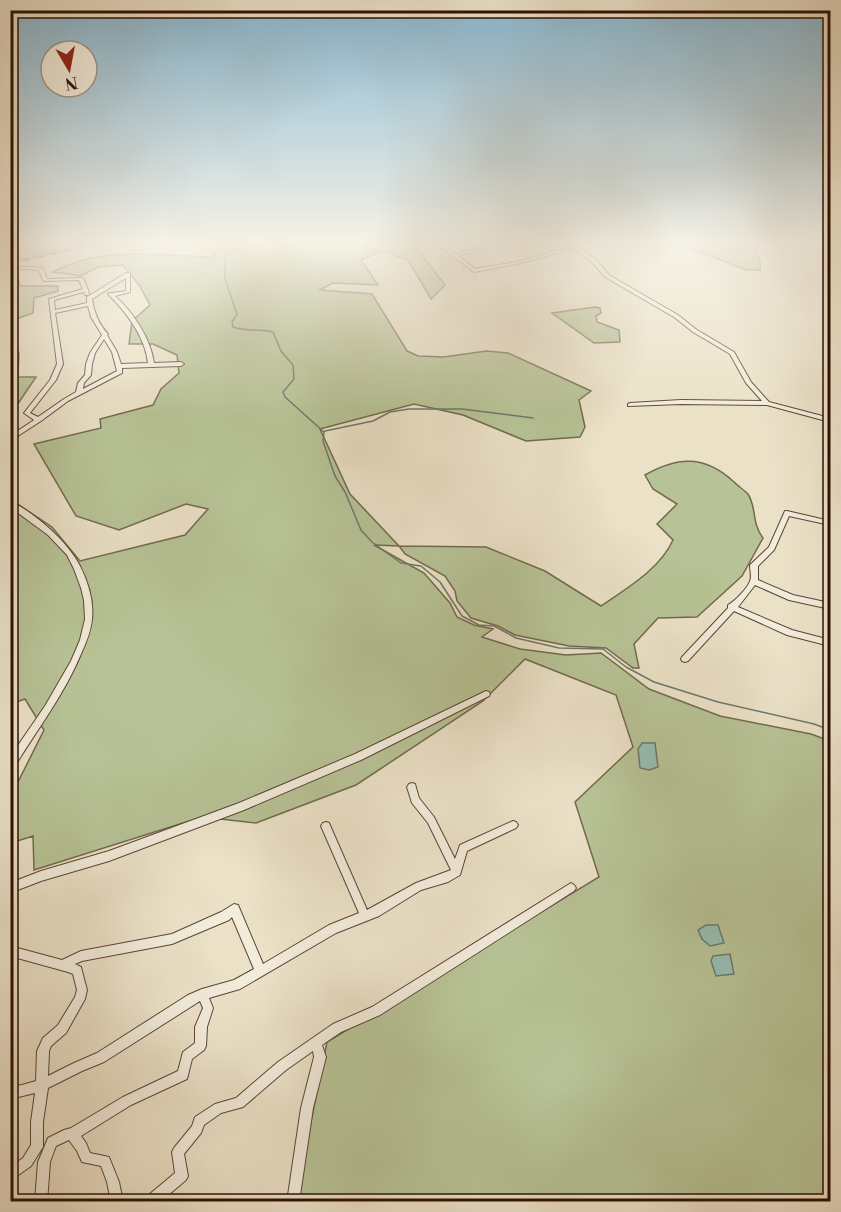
<svg xmlns="http://www.w3.org/2000/svg" width="841" height="1212" font-family="'Libre Bodoni',serif">
	<style>
		.green { fill: #b7c396; stroke: #726a4e; stroke-width: 1.5 }
		.water { fill: #98beb3; stroke: #6d786d; stroke-width: 1.5 }
		.lines { fill: none; stroke-linecap: round; stroke-linejoin: round }
		.stream { stroke: #6d786d; stroke-width: 1.5 }
		.river { fill: #98beb3; fill-rule: evenodd }
		.minor-casing { stroke: #5c4436; stroke-width: 2 }
		.minor { fill: #f2ecdb; fill-rule: evenodd }
		.rail { stroke: #2c1005; stroke-width: 1.5; stroke-dasharray: 7 7; stroke-linecap: butt }
	</style>
	<rect width="100%" height="100%" fill="#ebe1c7"/>
	<filter id="stains"><feTurbulence type="fractalNoise" baseFrequency=".00333" numOctaves="4"/><feColorMatrix values="0 0 0 0 .2 0 0 0 0 .09 0 0 0 0 .02 0 0 0 .5 -.17"/></filter>
	<radialGradient id="worn" r=".72"><stop offset=".6" stop-color="#630" stop-opacity="0"/><stop offset="1" stop-color="#630" stop-opacity=".3"/></radialGradient>
	<path class="green" d="M11 242H103L11 262Z
		M252 242H412L445 285 431 299 408 260 383 251 361 260 378 285 333 283 320 290 372 294 407 351 418 356 444 357 486 351 508 353 591 391 579 400 585 427 580 437 526 441 463 415 414 404 320 429 350 494 399 546 486 547 545 571 601 606C627 588 660 569 673 540L657 524 677 504 653 489 645 475C678 456 705 455 734 482 738 486 744 490 748 494 757 508 751 522 763 538L742 576 697 617 658 618 634 644 639 668H633L606 648 569 646 515 635 498 626 471 618 457 601 455 591 445 576 405 554 399 546 374 545 424 573 450 603 457 617 474 625 493 629 482 637 520 649 566 655 601 653 649 689 720 716 811 734 830 741V1201H295L327 1042 599 877 575 802 633 747 616 695 525 659 483 701 356 785 256 823 202 817 34 870 33 836 11 843V796L44 730 25 699 11 704 10 502 13 501 52 527 80 561 185 535 208 509 186 504 119 530 76 516 34 444 101 428 100 419 153 405 161 389 179 373 177 355 153 344H129L132 321 150 305 139 285 123 265 98 267 81 276 53 272C101 246 157 255 210 257L226 244Z
		M654 242C675 242 740 237 753 248 760 254 761 262 760 270H746L683 245Z
		M15 264 20 286H58V291L34 298 33 313 11 321V265Z
		M595 307 600 308 601 313 596 316 597 322 619 330 620 342 594 343 552 313Z
		M11 338 19 353 18 377H36L11 414Z"/>
	<path class="water" d="M642 743H655L658 767 649 770 640 768 638 749Z
		M706 925H718L724 943 710 946 702 939 698 930Z
		M730 954 734 974 716 976 711 961 713 956Z"/>
	<g class="lines">
		<path class="stream" d="M241 242 239 247 225 256V279L237 314 232 322 233 327C246 332 260 328 273 332L281 351 293 365 294 379 283 392 285 397 324 432 323 441 335 476 345 492 361 530 372 542 401 563 421 566 440 582 462 616 479 625 494 626 516 638 559 648 603 649 626 667 654 682 718 702 814 724 830 730
			M325 431 373 421 390 412 409 409H462L533 418"/>
		<path class="river" d="M56 242H65L48 251 10 253V249L47 247Z"/>
		<g class="minor-casing">
			<path id="minor" d="M437 242H461L446 246 456 254 500 242H509L459 256 475 269 516 262 571 247 565 242H571L595 259 609 275 678 315 697 330 734 352 751 382 769 402 830 418V422L767 405 681 404 628 406V404L630 403 681 400 762 401 746 383 730 354 693 332 674 317 605 277 591 261 574 249 516 264 474 272 454 257H451L452 255 439 246Z
				M10 266 43 268 47 279 83 278 88 290 89 295H85L84 292 54 300 55 310 87 303V297L126 273H130V292L115 296C133 312 151 339 154 363L181 362 184 364 181 366 122 368V373L68 401 41 421 10 441V436L34 420 24 413 50 380 57 364 49 299 83 289 79 280 45 281 43 280 39 270 10 268ZM126 278V291L112 293H110L108 294C126 312 145 336 148 363L121 364 117 352 107 335 108 334C99 325 94 312 92 299ZM88 306 91 317 102 335 90 353 86 364 85 375 78 383 76 392 64 399 38 417 30 413 56 380 63 364 55 313ZM104 339 112 352 117 371 83 389 84 383 91 375 92 364 95 353Z
				M10 501C35 513 68 542 80 566 88 582 94 601 92 619 91 631 86 643 81 654 64 695 36 731 13 769L10 770V757L45 706 71 661 80 640 85 619 84 600 81 588 74 569 67 555 48 535 10 507Z
				M785 511H787L830 521V525L789 516 774 550 758 566V580L793 595 830 603V609L789 600 755 585 738 607 792 630 830 640V646L787 635 734 611 688 661 685 662 682 661 681 659 682 657 728 608V605C735 601 747 589 750 581 752 577 750 570 750 565L769 547Z
				M486 691 489 692 490 694 489 696 361 760 244 810 109 861 41 881 10 893V883L41 871 109 851 239 803 355 754Z
				M412 783 415 784 419 798 434 817 455 859 460 845 513 821 516 822 518 825 516 828 467 851 460 875 448 882 421 890 379 916 336 933 240 989 209 998 213 1008 207 1027 206 1046 204 1050 192 1059 187 1079 131 1105 81 1136 86 1143 90 1153 109 1157 119 1182 123 1202H111L107 1182 101 1166 82 1162 77 1151 69 1140 56 1146 50 1162 47 1202H35L38 1162 48 1138 64 1130 71 1128 123 1097 178 1071 183 1052 195 1043V1027L203 1008 200 1001 104 1062 82 1071 48 1088 43 1122V1147L31 1166 10 1181V1167L23 1158 31 1145V1122L35 1093 10 1099V1087L22 1085 36 1081 37 1051 43 1038 58 1025 75 997 77 990 73 974 68 972 10 956V946L62 960 81 951 172 934 221 912 234 904 238 905 263 964 329 925 359 913 321 826 323 823 326 822 329 823 367 910 416 883 451 870 428 823 412 803 407 787 409 784ZM232 917 254 969 234 980 202 989 188 995 97 1053 74 1063 48 1076 49 1051 51 1046 66 1033 85 999 87 990 82 971 81 967 75 964 82 961 172 944 229 920Z
				M571 883 574 885 576 888 574 891 380 1015 341 1032 322 1045 326 1057 313 1108 299 1202H287L301 1108 314 1057 313 1051 286 1070 243 1107 221 1113 204 1125 201 1133 184 1154 188 1176 186 1180 160 1202H143L145 1198 175 1173 172 1152 174 1148 192 1126 195 1117 215 1104 236 1098 278 1062 333 1024 372 1007Z"/>
		</g>
		<use href="#minor" class="minor"/>
		<path class="rail" d="M10 264 105 242"/>
	</g>
	<linearGradient id="sky" x2="0" y2="1"><stop stop-color="#88b8d3"/><stop offset="0.59" stop-color="#f6f2e6"/><stop offset="1" stop-color="#f6f2e6" stop-opacity="0"/></linearGradient>
	<rect width="841" height="412" fill="url(#sky)"/>
	<rect width="841" height="1212" fill="none" stroke="#ebe1c7" stroke-width="36"/>
	<rect x="12" y="12" width="817" height="1188" fill="none" stroke="#2c1005" stroke-width="3"/>
	<rect x="18" y="18" width="805" height="1176" fill="none" stroke="#2c1005" stroke-width="1.5"/>
	<g transform="translate(69 69) rotate(170)"><circle r="28" fill="#f2ecdb" stroke="#a39485" stroke-width="1.5"/>
	<path d="M0-4.5L10 22L0 15L-10 22Z" fill="#8f2418"/>
	<text y="-9" font-size="16" font-weight="bold" text-anchor="middle" fill="#2c1005">N</text>
	</g>
	<rect width="100%" height="100%" filter="url(#stains)"/>
	<rect width="100%" height="100%" fill="url(#worn)"/>
</svg>
